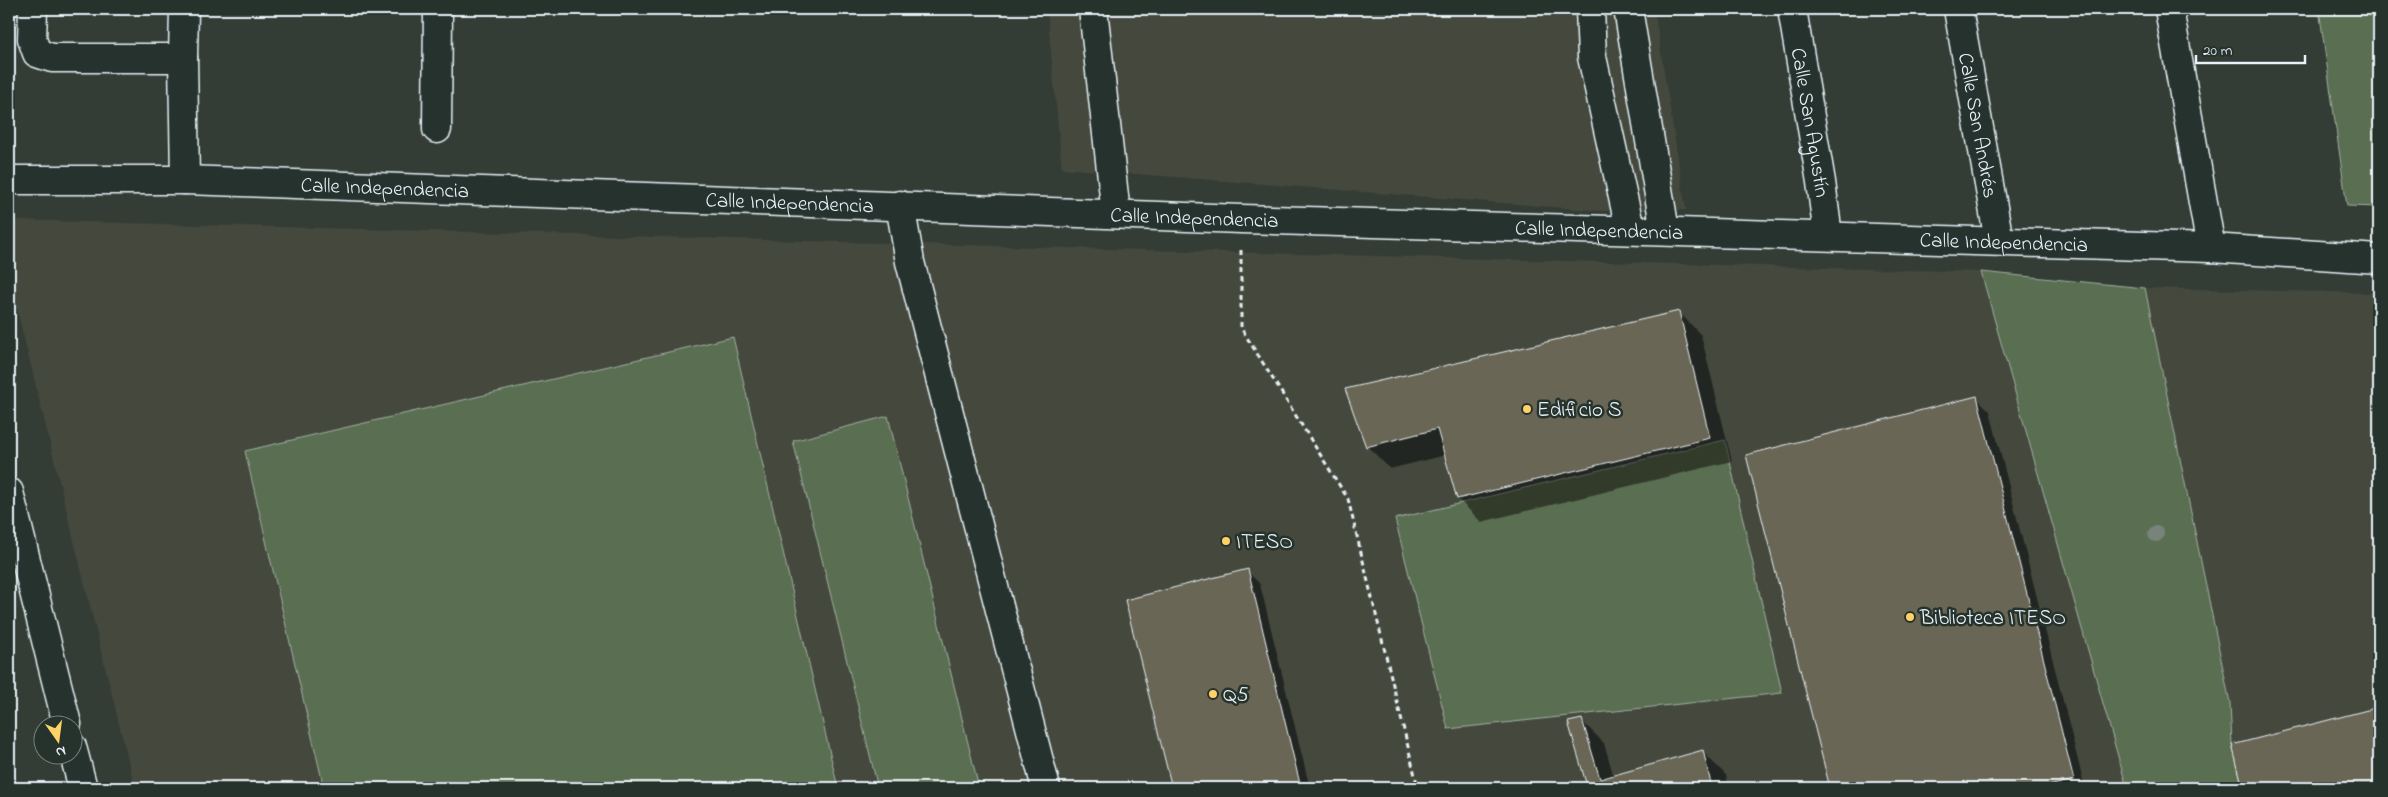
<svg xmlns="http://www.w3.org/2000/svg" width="2388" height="797" font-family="'Indie Flower',sans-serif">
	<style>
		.built { fill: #44493e }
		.green { fill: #5a6e51; stroke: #a1b0a4 }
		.shadow { fill: #0007 }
		.building { fill: #6b6654; stroke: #e8f1f8 }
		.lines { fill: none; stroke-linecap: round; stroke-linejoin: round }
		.minor-casing { stroke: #e8f1f8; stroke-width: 31 }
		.path { stroke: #e8f1f8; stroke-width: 3; stroke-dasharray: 5 4; stroke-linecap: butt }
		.minor { stroke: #26332d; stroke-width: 28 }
		.tree { fill: #78837b }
		.poi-dot { fill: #ffd166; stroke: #26332d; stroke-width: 2 }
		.labels { text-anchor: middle; stroke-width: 5; stroke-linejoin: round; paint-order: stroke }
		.street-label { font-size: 21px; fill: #e8f1f8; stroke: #26332d }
		.poi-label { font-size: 21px; fill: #e8f1f8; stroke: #26332d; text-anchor: start }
	</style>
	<rect width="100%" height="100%" fill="#343d35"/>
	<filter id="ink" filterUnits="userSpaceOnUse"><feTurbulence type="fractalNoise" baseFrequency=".02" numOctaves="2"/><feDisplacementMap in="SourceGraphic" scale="10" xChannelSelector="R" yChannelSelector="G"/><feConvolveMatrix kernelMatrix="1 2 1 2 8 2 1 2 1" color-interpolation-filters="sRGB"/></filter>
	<g filter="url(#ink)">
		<path class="built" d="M1047 9H1654L1686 210 1603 211 1062 168Z
			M9 220 1981 272 2145 288 2379 293V788H135L9 277Z"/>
		<path class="green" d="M2319 9H2379V207L2347 206Z
			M1981 272 2145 288 2230 703 2232 745 2243 788H2127Z
			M733 337 838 788H324L245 451Z
			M888 416 979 788H878L793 441Z
			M1725 440 1782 693 1448 729 1395 519Z"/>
		<path class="shadow" d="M1679 312 1701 335 1732 461 1481 522 1458 499 1446 455 1390 469 1367 446Z
			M1977 398 1990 411 2085 788H1831L1747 456Z
			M1247 571 1260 584 1310 788H1173L1126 601Z
			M2379 709V788H2244L2233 746Z
			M1581 720 1604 743 1614 777 1703 752 1726 775 1729 788H1573L1587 784Z"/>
		<path class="building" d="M1679 311 1710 438 1457 499 1437 429 1366 447 1345 389Z
			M1977 396 2074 780 2040 788H1830L1746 455Z
			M1248 569 1301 788H1172L1125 600Z
			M2379 707V788H2243L2232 745Z
			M1582 719 1600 779 1703 750 1712 788H1568L1586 783 1568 722Z"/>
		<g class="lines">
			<g class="minor-casing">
				<g id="minor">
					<path d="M33 9 32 39 37 53 52 58H183L184 9"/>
					<path d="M1093 9 1116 214"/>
					<path d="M1590 9 1592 57 1630 229"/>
					<path d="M1628 9 1665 231"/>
					<path id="s1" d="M1792 9 1821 182 1828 236"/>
					<path id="s2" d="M1958 9 1999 241"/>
					<path d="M2169 9 2211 248"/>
					<path d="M183 58 185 180"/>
					<path d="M437 129 438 9"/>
					<path id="s3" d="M9 180H185L1241 219 2211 248 2379 259"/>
					<path d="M900 205 910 262 1046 788"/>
					<path d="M9 492 67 724"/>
					<path d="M72 747 83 788"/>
				</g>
			</g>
			<path class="path" d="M1241 250V328L1348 499 1418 788"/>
			<use href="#minor" class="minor"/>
		</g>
		<circle class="tree" cx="2156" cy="534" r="8"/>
	</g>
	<g class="poi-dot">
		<circle cx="1527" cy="409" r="5"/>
		<circle cx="1226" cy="541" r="5"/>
		<circle cx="1910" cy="617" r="5"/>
		<circle cx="1213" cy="694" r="5"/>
	</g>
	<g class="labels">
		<g class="street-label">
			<text dy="7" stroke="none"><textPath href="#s1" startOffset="115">Calle San Agustín</textPath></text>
			<text dy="7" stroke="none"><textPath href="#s2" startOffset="118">Calle San Andrés</textPath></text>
			<text dy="7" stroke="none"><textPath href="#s3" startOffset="376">Calle Independencia</textPath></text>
			<text dy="7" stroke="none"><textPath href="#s3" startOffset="781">Calle Independencia</textPath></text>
			<text dy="7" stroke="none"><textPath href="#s3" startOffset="1186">Calle Independencia</textPath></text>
			<text dy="7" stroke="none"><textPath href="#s3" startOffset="1591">Calle Independencia</textPath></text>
			<text dy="7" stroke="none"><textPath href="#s3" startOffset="1996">Calle Independencia</textPath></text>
		</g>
		<g class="poi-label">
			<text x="1537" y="416">Edificio S</text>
			<text x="1236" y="548">ITESO</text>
			<text x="1920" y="624">Biblioteca ITESO</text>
			<text x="1223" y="701">Q5</text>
		</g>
	</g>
	<rect width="2388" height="797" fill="none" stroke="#26332d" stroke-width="30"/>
	<rect x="15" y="15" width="2358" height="767" fill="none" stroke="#e8f1f8" stroke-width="2" filter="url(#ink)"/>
	<g transform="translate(58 740) rotate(166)"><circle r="24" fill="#26332d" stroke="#747f7e"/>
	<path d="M0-4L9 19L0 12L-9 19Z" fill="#ffd166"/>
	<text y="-8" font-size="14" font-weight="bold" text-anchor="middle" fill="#e8f1f8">N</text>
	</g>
	<path d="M2196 55v8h109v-8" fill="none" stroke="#e8f1f8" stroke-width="2.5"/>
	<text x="2203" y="55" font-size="15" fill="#e8f1f8" stroke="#26332d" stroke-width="4" paint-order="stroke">20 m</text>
</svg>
